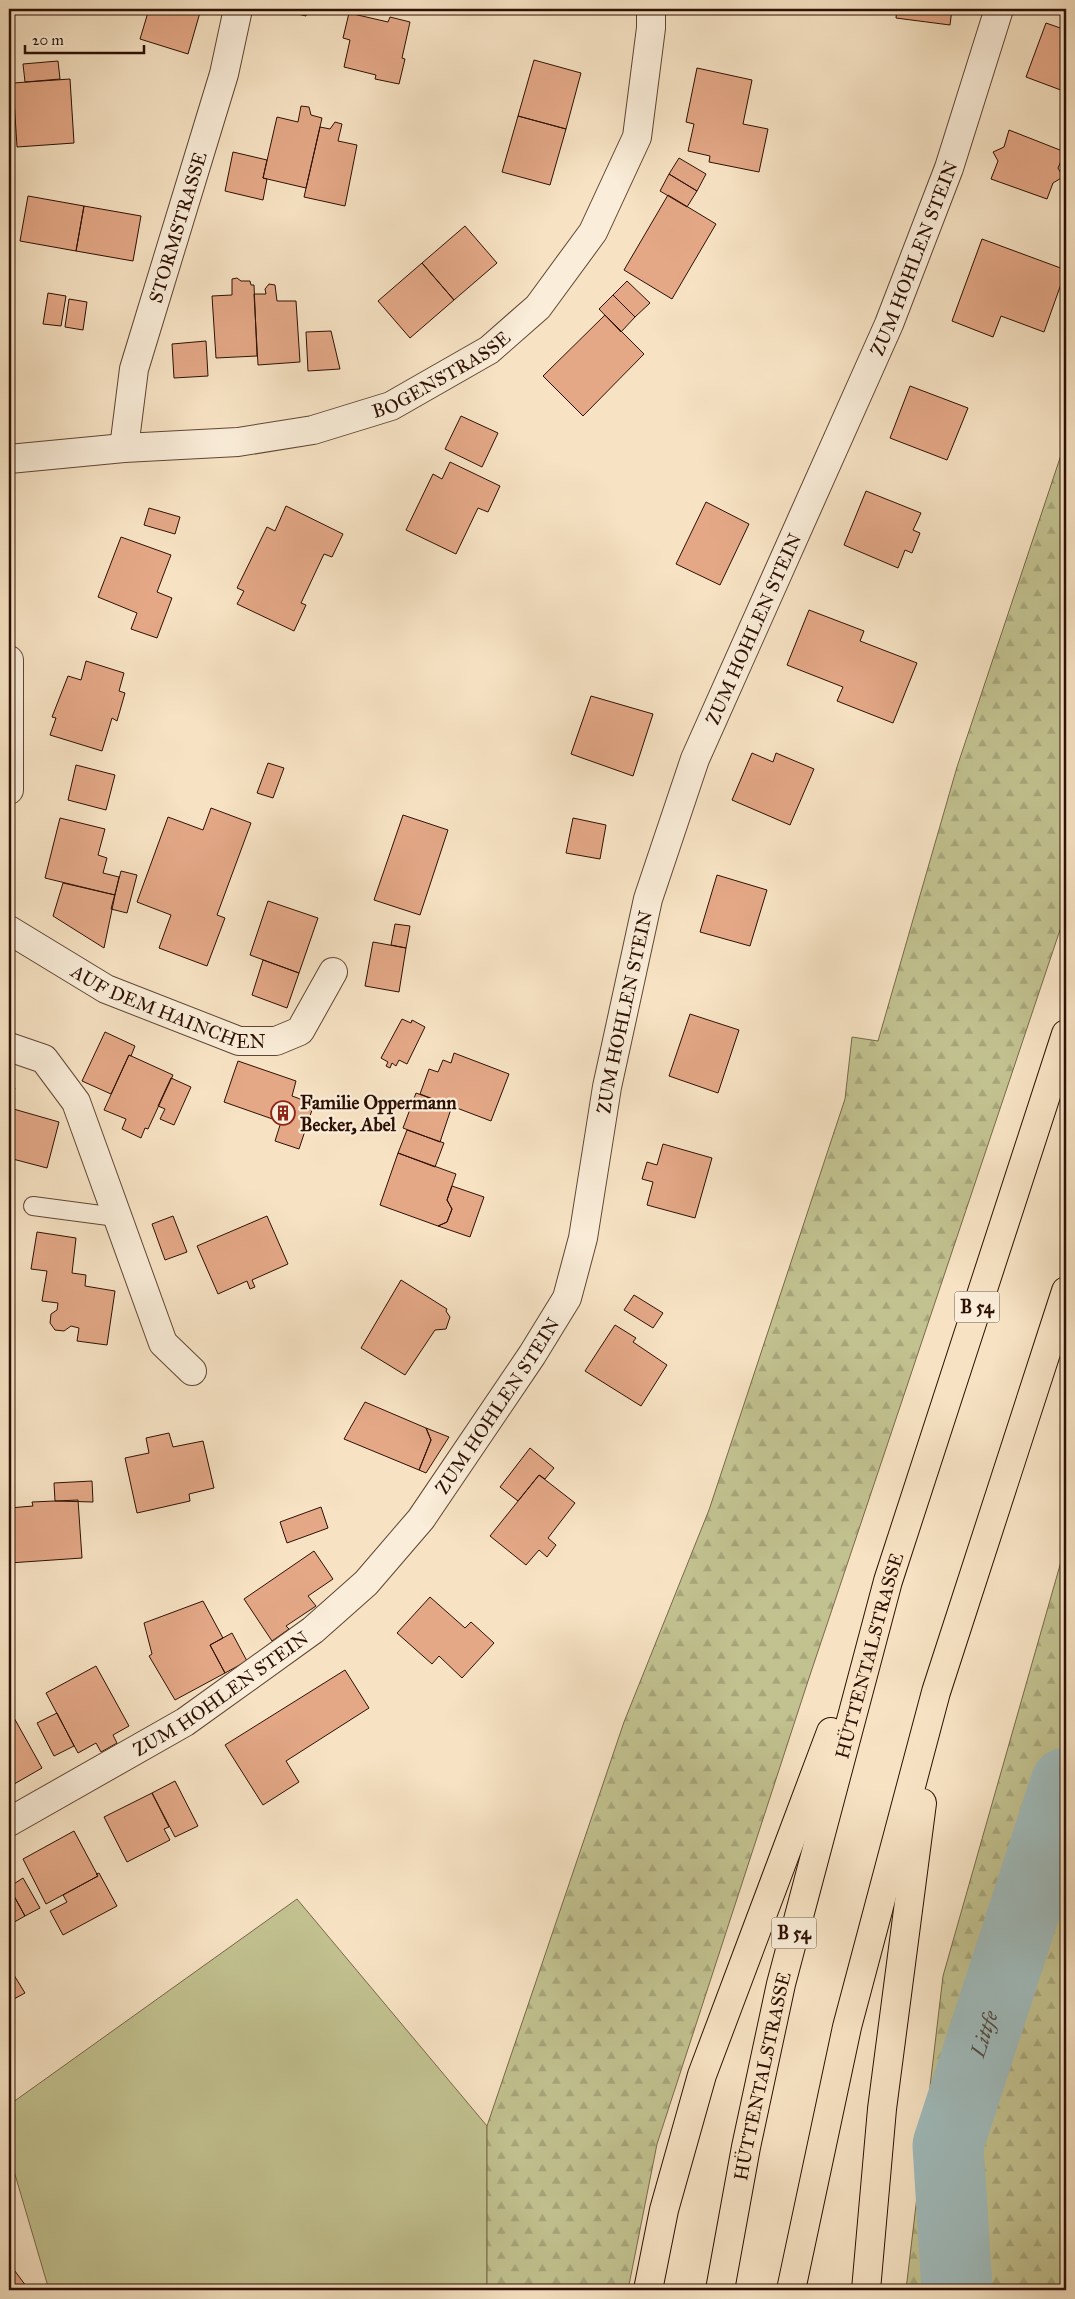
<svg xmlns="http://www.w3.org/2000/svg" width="1075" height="2299" font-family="'IM FELL Great Primer',serif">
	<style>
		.grass { fill: #c2c290; stroke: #78694a }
		.forest { fill: url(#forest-firs); stroke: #78694a }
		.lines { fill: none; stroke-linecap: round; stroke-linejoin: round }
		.river { stroke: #a0bcbd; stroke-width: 71 }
		.building { fill: #e4a887; stroke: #2d1003 }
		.lane-casing { stroke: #604533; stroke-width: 20 }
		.street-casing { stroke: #604533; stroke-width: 30 }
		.highway-casing { stroke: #2d1003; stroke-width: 30 }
		.lane { stroke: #faedd9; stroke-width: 18 }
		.street { stroke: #faedd9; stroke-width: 28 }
		.highway { stroke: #f7e3c4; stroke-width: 28 }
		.labels { text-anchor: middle; stroke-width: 4.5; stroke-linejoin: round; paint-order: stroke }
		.shield { fill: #faedd9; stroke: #6a5243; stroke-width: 1 }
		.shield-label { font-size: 18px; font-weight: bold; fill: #2d1003 }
		.street-label { font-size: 19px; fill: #2d1003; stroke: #faedd9 }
		.poi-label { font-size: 19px; font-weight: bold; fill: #2d1003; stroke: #faedd9; text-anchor: start }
		.water-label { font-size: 20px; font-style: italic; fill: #554c44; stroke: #faedd9 }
	</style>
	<defs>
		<pattern id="forest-firs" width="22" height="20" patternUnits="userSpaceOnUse" patternTransform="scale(1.25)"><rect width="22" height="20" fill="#c2c290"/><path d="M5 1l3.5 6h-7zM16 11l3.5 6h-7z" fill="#a7a67b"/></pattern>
	</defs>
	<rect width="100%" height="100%" fill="#f7e3c4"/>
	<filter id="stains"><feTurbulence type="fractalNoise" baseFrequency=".004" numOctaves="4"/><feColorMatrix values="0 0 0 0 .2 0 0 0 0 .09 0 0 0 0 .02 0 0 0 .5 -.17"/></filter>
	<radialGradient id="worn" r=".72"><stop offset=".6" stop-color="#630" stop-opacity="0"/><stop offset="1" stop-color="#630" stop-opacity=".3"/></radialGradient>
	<path class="grass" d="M297 1899 487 2126V2290H49L9 2154V2105Z"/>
	<path class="forest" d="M1066 440V912L808 1681 657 2144 628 2290H487V2126L624 1722 709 1510 845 1099 852 1037 878 1041 957 767Z
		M1066 1544V2290H906L943 1976Z"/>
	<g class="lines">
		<path class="river" id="s1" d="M957 2290 948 2145 1066 1783"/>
	</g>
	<path class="building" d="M149 9H201L188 54 140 39Z
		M277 9H308L306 16Z
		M897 9H952L950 25 896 18Z
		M349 13 388 22 390 17 410 22 402 58 405 59 399 84 375 79 376 75 344 67 350 40 343 38Z
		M1046 23 1066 30V92L1026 77Z
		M534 60 581 73 566 129 518 116Z
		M58 61 60 79 25 82 23 64Z
		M697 68 752 80 743 124 768 129 759 172 709 162 710 156 688 151 694 124 686 122Z
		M70 79 74 143 17 147 13 83Z
		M301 106 309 107 311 115 322 118 306 188 263 178 277 117 298 122Z
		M518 116 566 129 550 185 502 172Z
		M335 122 342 124 338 141 357 145 345 206 304 197 320 127 330 129Z
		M1009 130 1065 152 1058 168 1063 177 1053 183 1047 199 991 179 998 161 993 152 1004 147Z
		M233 152 267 160 263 178 267 179 263 200 225 191Z
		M679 158 706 174 697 191 669 174Z
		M669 174 697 191 687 207 660 191Z
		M668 195 716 224 672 299 624 270Z
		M28 196 84 206 76 251 20 241Z
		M84 206 141 216 133 261 76 251Z
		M465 226 497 263 454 300 422 263Z
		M982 239 1066 270 1044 332 1001 316 993 337 952 321Z
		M422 263 454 300 410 338 378 301Z
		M237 278 241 281H250L251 285H254L257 356 216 358 212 296 232 295V279Z
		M627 281 650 303 635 317 613 295Z
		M269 284 275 285 277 301H296L300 362 258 365 254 294H266L265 289Z
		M48 293 66 296 61 326 43 324Z
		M613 295 635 317 621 332 599 309Z
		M69 299 87 302 83 330 65 327Z
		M605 315 644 354 583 416 543 376Z
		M331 331 340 369 308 371 306 332Z
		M206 341 208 376 174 378 172 344Z
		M910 386 968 408 947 460 890 438Z
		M461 416 498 433 482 467 445 449Z
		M450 462 500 486 488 512 478 508 456 554 406 530 433 474 442 479Z
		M866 491 921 513 913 530 920 533 912 553 905 550 898 568 844 545Z
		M706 502 749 524 720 585 676 564Z
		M286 506 343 534 332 557 324 554 301 603 306 605 294 631 237 604 244 591 237 588 267 527 275 531Z
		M149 508 180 517 175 534 144 525Z
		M121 537 171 555 157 592 172 598 157 638 131 629 137 613 98 597Z
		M809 610 864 631 860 641 917 663 893 723 837 701 843 687 787 665Z
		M86 661 124 673 119 691 125 693 117 721 112 718 102 751 50 735 56 718 52 717 68 676 81 680Z
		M591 696 653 714 633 776 571 754Z
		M752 753 773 762 776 753 814 769 790 825 732 800Z
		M268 763 284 768 273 798 257 793Z
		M76 765 115 775 106 810 68 800Z
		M211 808 251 823 217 915 225 918 207 966 159 948 171 915 137 902 168 817 203 830Z
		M403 815 448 830 420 915 374 900Z
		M60 818 105 829 98 855 107 858 103 873 119 877 115 895 45 878Z
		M573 818 606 825 600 859 566 853Z
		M121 871 137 875 127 913 111 909Z
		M717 875 767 890 750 946 700 932Z
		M63 883 115 895 104 948 53 916Z
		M268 901 318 918 299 973 250 955Z
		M395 924 410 926 406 948 391 945Z
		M373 942 406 948 399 992 365 986Z
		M263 960 299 973 287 1008 252 995Z
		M690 1014 739 1030 718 1093 669 1076Z
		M402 1019 411 1023 412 1020 425 1027 407 1064 399 1060 396 1066 392 1063 390 1068 386 1066 388 1062 381 1058Z
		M105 1032 135 1046 131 1056 129 1055 111 1094 82 1081Z
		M454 1053 509 1074 491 1121 420 1094 429 1069 438 1072 443 1060 451 1063Z
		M129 1055 173 1075 148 1129 145 1128 141 1138 122 1129 126 1119 104 1110Z
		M238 1061 296 1081 292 1096 314 1104 299 1149 275 1141 281 1122 224 1102Z
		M171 1078 191 1087 174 1125 160 1119 165 1109 158 1106Z
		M9 1086 15 1088 10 1108 59 1122 47 1168 9 1158 11 1141H9Z
		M416 1093 452 1106 440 1142 403 1128Z
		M407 1130 444 1143 435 1167 398 1153Z
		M663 1144 712 1158 695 1218 647 1205 653 1182 642 1179 647 1162 657 1165Z
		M398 1153 456 1174 447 1200 452 1209 447 1222 438 1226 380 1205Z
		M452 1186 484 1197 470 1237 438 1226 447 1222 452 1209 447 1200Z
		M173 1216 187 1252 165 1260 152 1224Z
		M267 1216 288 1264 252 1280 255 1287 250 1289 247 1281 218 1294 197 1246Z
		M37 1232 76 1238 72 1273 86 1275 85 1286 115 1291 107 1345 77 1341 79 1328 71 1326 64 1331 55 1330 50 1323 51 1314 57 1310 58 1303 42 1301 47 1271 31 1269Z
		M401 1280 447 1309 446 1311 450 1317 446 1329 435 1330 405 1375 361 1348Z
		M634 1295 663 1313 653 1328 624 1310Z
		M615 1325 636 1338 633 1342 667 1365 641 1406 585 1371Z
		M365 1402 426 1428 431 1440 419 1470 344 1439Z
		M426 1428 449 1437 426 1473 419 1470 431 1440Z
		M169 1433 173 1447 203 1441 214 1488 189 1494 190 1501 137 1513 125 1458 149 1453 146 1438Z
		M530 1448 554 1468 545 1479 539 1475 518 1501 500 1487Z
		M539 1475 575 1503 548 1538 556 1545 547 1557 539 1550 526 1565 490 1536Z
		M92 1481 93 1502 55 1501 54 1483Z
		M78 1500 82 1558 9 1563V1508L33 1506 32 1502Z
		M321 1507 328 1528 287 1543 280 1522Z
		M314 1551 333 1579 308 1596 316 1606 286 1626 289 1629 272 1641 244 1599Z
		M430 1597 465 1628 471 1622 494 1643 462 1678 439 1656 432 1664 397 1633Z
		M203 1601 223 1638 210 1645 225 1673 175 1700 149 1656 152 1654 144 1623Z
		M232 1633 247 1661 225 1673 210 1645Z
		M96 1666 129 1726 113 1735 117 1743 101 1752 96 1743 78 1753 46 1693Z
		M345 1670 369 1708 286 1761 299 1782 263 1805 225 1745Z
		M57 1713 74 1746 54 1756 37 1723Z
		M13 1716 42 1768 9 1787V1719Z
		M175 1781 198 1826 175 1837 152 1793Z
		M152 1793 169 1827 164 1829 170 1840 127 1862 104 1817Z
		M74 1831 98 1876 46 1904 23 1859Z
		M99 1873 117 1906 63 1935 50 1911 67 1902 63 1895 98 1876 96 1874Z
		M23 1878 40 1908 25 1916 9 1887Z
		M9 1887 25 1916 9 1925Z
		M9 1967 25 1993 12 2000 9 1995Z
		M9 2263 29 2290H9Z"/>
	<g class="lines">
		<g class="lane-casing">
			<path id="lane" d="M33 1206 116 1217"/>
		</g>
		<g class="street-casing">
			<g id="street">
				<path id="s2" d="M124 448 134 369 224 74 238 9"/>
				<path id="s3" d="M9 459 124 448 238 442 313 430 391 406 489 350 538 307 593 232 637 137 651 28V9"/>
				<path d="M9 660V790"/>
				<path id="s4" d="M9 930 106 989 239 1041H276L300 1031 333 972"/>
				<path d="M9 1047 44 1059 76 1102 163 1343 192 1371"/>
				<path id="s5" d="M9 1822 185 1722 313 1630 366 1583 421 1519 532 1355 567 1298 583 1238 607 1087 648 899 695 759 889 324 949 168 999 9"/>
			</g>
		</g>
		<g class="highway-casing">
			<g id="highway">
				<path d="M648 2290 664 2210 702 2075 831 1732"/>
				<path id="s6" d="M720 2290 746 2147 781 1984 888 1581 1066 1034"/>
				<path d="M791 2290 847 2027 936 1692 1066 1291"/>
				<path d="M866 2290 882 2109 922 1803"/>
			</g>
		</g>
		<use href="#lane" class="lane"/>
		<use href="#street" class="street"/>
		<use href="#highway" class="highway"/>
	</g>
	<defs>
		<g id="building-ring" transform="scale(1.25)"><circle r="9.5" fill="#faedd9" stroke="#8f2418" stroke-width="1.5"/><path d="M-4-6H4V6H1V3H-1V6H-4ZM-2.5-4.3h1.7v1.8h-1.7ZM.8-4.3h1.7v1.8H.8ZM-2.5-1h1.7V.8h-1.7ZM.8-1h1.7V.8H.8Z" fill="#8f2418"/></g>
	</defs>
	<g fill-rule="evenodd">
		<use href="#building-ring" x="283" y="1113"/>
	</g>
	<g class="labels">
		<g class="shield">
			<rect x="954.5" y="1291.5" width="45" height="31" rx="4"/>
			<rect x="771.5" y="1917.5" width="45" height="31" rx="4"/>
		</g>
		<g class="shield-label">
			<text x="977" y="1313">B 54</text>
			<text x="794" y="1939">B 54</text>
		</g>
		<g class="street-label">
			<text dy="7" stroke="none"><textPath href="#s2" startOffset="228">STORMSTRASSE</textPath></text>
			<text dy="7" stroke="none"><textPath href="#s5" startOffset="1882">ZUM HOHLEN STEIN</textPath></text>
			<text dy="7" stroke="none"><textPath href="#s3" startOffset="446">BOGENSTRASSE</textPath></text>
			<text dy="7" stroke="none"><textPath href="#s5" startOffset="1478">ZUM HOHLEN STEIN</textPath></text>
			<text dy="7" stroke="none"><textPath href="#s4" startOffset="179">AUF DEM HAINCHEN</textPath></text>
			<text dy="7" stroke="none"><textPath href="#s5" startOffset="1072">ZUM HOHLEN STEIN</textPath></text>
			<text dy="7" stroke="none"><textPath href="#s5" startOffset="652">ZUM HOHLEN STEIN</textPath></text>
			<text dy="7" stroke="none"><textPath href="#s6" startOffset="652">HÜTTENTALSTRASSE</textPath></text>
			<text dy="7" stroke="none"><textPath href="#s5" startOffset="248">ZUM HOHLEN STEIN</textPath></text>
			<text dy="7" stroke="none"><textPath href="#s6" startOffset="218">HÜTTENTALSTRASSE</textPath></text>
		</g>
		<g class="poi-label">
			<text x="300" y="1109">Familie Oppermann<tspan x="300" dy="22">Becker, Abel</tspan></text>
		</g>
		<g class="water-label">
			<text dy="7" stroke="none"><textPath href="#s1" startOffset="262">Littfe</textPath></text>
		</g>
	</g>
	<rect width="1075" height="2299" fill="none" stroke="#f7e3c4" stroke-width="30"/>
	<rect x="10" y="10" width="1055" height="2279" fill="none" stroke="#2d1003" stroke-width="2.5"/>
	<rect x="15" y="15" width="1045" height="2269" fill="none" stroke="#2d1003"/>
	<path d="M25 45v8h119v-8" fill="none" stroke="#2d1003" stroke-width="2.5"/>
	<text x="32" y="45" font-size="15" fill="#2d1003" stroke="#faedd9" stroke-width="4" paint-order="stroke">20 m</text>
	<rect width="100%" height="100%" filter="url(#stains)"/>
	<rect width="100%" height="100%" fill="url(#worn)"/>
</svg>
